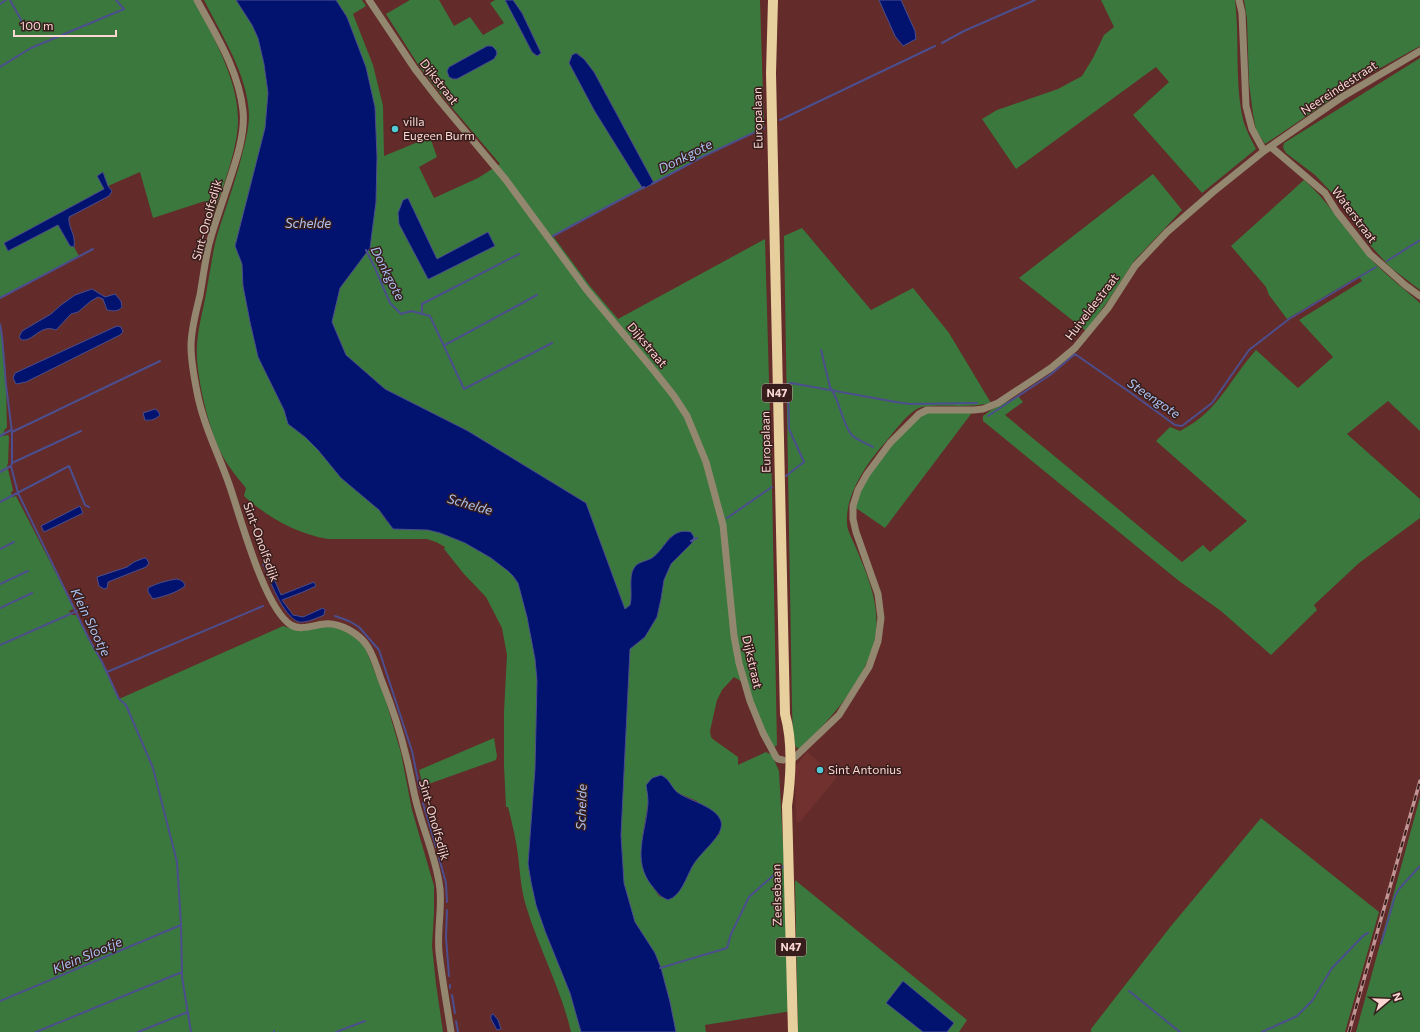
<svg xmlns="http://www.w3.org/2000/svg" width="1420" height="1032" font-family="Commissioner,sans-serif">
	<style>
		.built { fill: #71312f }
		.green { fill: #3b783d; fill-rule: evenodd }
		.water { fill: #01136e; stroke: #4c4e8d }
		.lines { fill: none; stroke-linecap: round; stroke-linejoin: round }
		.stream { stroke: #4c4e8d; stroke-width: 2 }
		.minor { stroke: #938770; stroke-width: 7 }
		.primary { stroke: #e7cf9e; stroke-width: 10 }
		.rail-casing { stroke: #c19593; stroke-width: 3.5 }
		.rail { stroke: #371d1b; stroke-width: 2; stroke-dasharray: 6; stroke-linecap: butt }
		.poi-dot { fill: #52cbd7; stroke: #371d1b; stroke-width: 1.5 }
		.labels { text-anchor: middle; stroke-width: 3; stroke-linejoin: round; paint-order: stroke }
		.shield { fill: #371d1b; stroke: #c09f9c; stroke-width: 1 }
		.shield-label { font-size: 11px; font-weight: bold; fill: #fbd7d4 }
		.street-label { font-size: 12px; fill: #fbd7d4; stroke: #371d1b }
		.poi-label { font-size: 12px; fill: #fbd7d4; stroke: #371d1b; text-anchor: start }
		.water-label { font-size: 13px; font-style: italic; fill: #abc3f3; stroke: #371d1b }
	</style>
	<rect width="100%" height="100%" fill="#632b29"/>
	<path class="built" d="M807 752 837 777 799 823 796 821 795 767Z"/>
	<path class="green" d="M0 0H195C212 36 238 78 238 120 238 152 218 200 208 231L205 201 153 218 140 172 108 186 103 172 104 189 4 243 8 251 58 225 70 246 74 247 79 256 0 298Z
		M204 0H236L252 25 258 38 264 64 268 93 265 128 235 246 242 264 243 286 250 322 258 357 284 410 288 424 305 437 318 450 341 478 379 510 387 522 415 529 428 530 440 533 465 543 491 558 508 571 513 576 518 583 527 617 535 659 537 681 535 769 528 864 545 931 570 993 581 1032H571C561 989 540 951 527 909 521 891 520 873 518 855 516 839 512 823 508 807H506L504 765V712L507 655 502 628 486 597 464 574 444 549 445 547 436 542 427 539H328C297 534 267 517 244 496L246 488C237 477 226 464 220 451 208 425 195 373 197 345 198 326 204 307 207 288 211 267 213 246 220 226 228 201 237 176 243 151 246 139 249 127 249 115 248 75 221 34 204 0Z
		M336 0H362L366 6 353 14 373 65 383 106 384 156 430 137 437 157 419 167 434 198 478 178 500 164 443 97 419 66 386 14 410 0H439L454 26 470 17 483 35 504 23 490 3 495 0H505L532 52 537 56 541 53 522 13 513 0H760L764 128 704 156 654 183 594 72 584 59 577 53 572 55 569 63 594 110 643 189 553 236 590 286 618 319 765 239 772 487 777 745 775 747 768 742 744 683 734 677 722 690 717 700 710 731 711 737 714 740 738 757V765L766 752 772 755 779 771 792 1011 705 1025 706 1032H676L670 1002 661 968 655 953 635 922 624 883 621 835 630 649 645 637 657 617 661 599 664 580 671 564 692 543 670 537C664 545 659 554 651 559 645 562 638 562 634 568 628 576 633 595 631 605L625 609 586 503 468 431 385 389 346 355 332 322 340 288 370 248 377 157 375 107 347 17ZM661 775 678 793 697 801 720 833 696 860 687 876 668 900 659 896 647 879 642 839 652 778Z
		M1101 0H1235C1240 41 1234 84 1244 123 1247 132 1252 141 1256 149L1202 193 1133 115 1169 82 1156 67 1016 169 982 119 997 110 1058 89 1082 76 1093 58 1104 35 1114 27Z
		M1244 0H1420V46L1366 76 1265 144 1256 130 1253 114 1249 83 1247 19Z
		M1420 58V290L1390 267 1370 245 1334 195 1315 175 1286 153 1283 148 1284 143Z
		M1153 174 1182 210 1134 261 1110 298 1086 331 1019 278Z
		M1304 180C1327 200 1342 225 1361 248 1378 269 1400 285 1420 303V431L1388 401 1347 434 1420 499V518L1359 563 1314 605 1317 610 1271 655 1221 611 1179 581 983 421V416L991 410 1018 396 1023 402 1005 415 1182 562 1203 545 1210 552 1247 521 1156 441 1170 427 1180 431C1219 411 1229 380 1256 350L1298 388 1333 357 1299 320 1362 281 1359 276 1287 319 1269 295 1266 287 1231 246Z
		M802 228 871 310 913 288 949 333 991 403C981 405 971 406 961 406 951 406 927 405 919 408 908 412 891 436 883 445 866 464 845 496 847 523 847 531 853 540 856 548 868 576 881 607 875 638 867 679 829 722 799 749L796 747 793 740 792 707 784 236Z
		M0 324C7 358 6 393 7 427L4 431 3 436 8 435 9 437 8 464 7 465 13 490 11 493 13 497 16 496 17 498 73 606V609L69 611 72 615H76C92 643 106 670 119 699L283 626 293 629 332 626 345 631 356 637 365 647 385 698 401 753 412 810 434 886V913L432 946 436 984 443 1032H0Z
		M927 410H974L885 528 853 506 858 490 890 443Z
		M494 738 497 756 496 760 423 786 419 770Z
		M1420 797V1032H1356Z
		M1261 818 1379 912 1345 1032H1091V1029L1171 926Z
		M795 880 967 1020 959 1032H798Z"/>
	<path class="water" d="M236 0H336L347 17 366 67 375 107 377 157 376 202 370 248 340 288 332 322 346 355 385 389 468 431 586 503 625 609 630 605C633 595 628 577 634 568 637 562 647 561 652 558 666 548 670 527 691 532L694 537 692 543 671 564 664 580 661 599 657 617 645 637 630 649 621 835 624 883 635 922 655 953 661 968 670 1002 676 1032H581L570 993 545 931 536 905 531 882 528 864 535 769 537 681 535 659 527 617 518 583 513 576 508 571 491 558 465 543 440 533 428 530 393 529 379 510 341 478 318 450 305 437 288 424 284 410 258 357 250 322 243 286 242 264 235 246 265 128 268 93 264 64 258 38 252 25Z
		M505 0H513L522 13 541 53 537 56 532 52Z
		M879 0H901L915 31 916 39 903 46 895 36Z
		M487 46H492L496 50 497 54 494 59 457 79H453L449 77 447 71 449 67Z
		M576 53 584 59 594 72 654 183 643 189 594 110 569 63 572 55Z
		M103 172 108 186 112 191 109 196 69 217C68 229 76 233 74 247L70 246 58 225 8 251 4 243 104 189 97 176Z
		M408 198 437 259 488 232 495 246 429 279H428L399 224 398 213 403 200Z
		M92 289 105 297 115 294 121 301 122 307C118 312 113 311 107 310L103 299 98 297 91 301 78 312 71 314 56 330C53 329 49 328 46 329 37 331 31 341 22 340L19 337 22 331 51 314 61 305 75 295Z
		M117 326 121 327 123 332 120 335 26 382 16 384 13 378 15 373Z
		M155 409 158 411 160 415C156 419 151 421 145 420L143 413Z
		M80 506 83 513 44 532 41 526Z
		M144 558H146L149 563 146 567 108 582 107 588 104 589 99 586 97 577 127 567 134 562Z
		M267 563 281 595 314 582 316 586 303 592 282 600 293 615 303 617 323 608 325 610 324 615C317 618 306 623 299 622 283 617 269 578 263 564Z
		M176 579C181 580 184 581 185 586 176 593 165 596 153 599L148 592V588C157 583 166 581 176 579Z
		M661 775C670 779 671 787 677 792 683 797 698 802 705 806 743 826 705 844 692 867 686 878 681 896 668 900 659 896 658 893 652 886 631 860 646 833 648 803 648 797 647 791 646 785L652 778Z
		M903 981 954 1023 947 1032H923L886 1003Z
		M493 1014 498 1020 501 1029 497 1030 491 1019V1015Z"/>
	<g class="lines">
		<path class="stream" d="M10 0 25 27
			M0 4 6 0
			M942 43 964 31 1035 0
			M0 67 31 48 124 9 116 0
			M780 120 935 46
			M652 184 704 156 764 128
			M553 236 644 187
			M366 250 375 268 390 303 401 314 411 311 430 316 464 389 552 343
			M1387 261 1420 240
			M0 298 93 249
			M422 314V304L519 254
			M0 324 2 336 6 385 12 432V463L11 466 18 493 89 639 102 662 119 699 126 705 153 768 177 862 181 925 182 977 191 1032
			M445 345 537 295
			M821 350 830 387C839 398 842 423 851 434 854 439 868 444 873 447
			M988 416 1050 375 1075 354 1131 393 1175 425 1182 426 1212 403 1249 350 1289 319 1376 267
			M12 432 160 361
			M0 436 11 430
			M12 463 81 431
			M0 472 11 466
			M786 476 804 462 789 429 788 384 791 383 896 402 910 404 977 403
			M0 502 69 466 85 505 89 507
			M727 518 772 487
			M691 541 697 538
			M0 549 14 542
			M0 584 28 571
			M0 608 32 593
			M335 616 349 621 359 627 379 650 412 751 420 790
			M0 645 77 611
			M107 672 263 606
			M423 803 436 847
			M439 858 446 883 447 902
			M447 910 446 937 449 976
			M1381 944 1395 896 1399 889 1420 866
			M660 968 727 948 731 934 749 897 785 865
			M450 985V988
			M1129 991 1180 1032
			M452 995 455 1013
			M0 1001 181 925
			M456 1021 458 1032
			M274 1031V1032
			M36 1032 182 972
			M138 1032 188 1012
			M336 1032 365 1021
			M1262 1032 1297 1016 1312 1001 1332 968 1364 935 1368 933"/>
		<path class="minor" d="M197 0C216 35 239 71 243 111 246 139 231 174 223 200 218 215 213 229 209 244 205 261 203 278 200 295 196 312 191 329 191 346 191 361 194 377 197 392 203 424 218 453 229 484 240 515 264 608 291 625 301 631 314 625 324 624 340 622 360 634 368 647 374 657 377 668 381 679 391 704 400 730 406 756 411 774 413 793 419 812 426 837 437 862 440 889 442 910 437 931 439 952 442 979 447 1005 451 1032
			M369 0 415 69 439 100 506 180 586 289 655 372 674 396 687 416 706 462 723 525 734 636 739 663 750 701 763 733 776 757 778 759 783 760
			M1239 0 1242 13 1246 106 1252 129 1264 151
			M1271 147 1325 193 1337 212 1370 254 1405 285 1420 296
			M790 760 795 757 839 715 869 667 878 641 881 618 878 594 856 532 853 519V506L858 490 867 474 890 443 919 414 927 410H974L983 409 998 403 1051 368 1075 348 1108 308 1135 266 1167 232 1213 192 1264 151 1342 97 1420 51"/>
		<path class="primary" d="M773 0 771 73 785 714C793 742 791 777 787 806L793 1032"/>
		<g class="rail-casing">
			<path id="rail" d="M1349 1032 1420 781"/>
		</g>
		<use href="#rail" class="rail"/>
	</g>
	<g class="poi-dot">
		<circle cx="395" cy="129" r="4"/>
		<circle cx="820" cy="770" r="4"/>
	</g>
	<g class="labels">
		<g class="shield">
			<rect x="762" y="384" width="30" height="18" rx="3"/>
			<rect x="776" y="938" width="30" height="18" rx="3"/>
		</g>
		<g class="shield-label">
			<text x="777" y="397">N47</text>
			<text x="791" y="951">N47</text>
		</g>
		<g class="street-label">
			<text transform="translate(439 82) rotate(52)" y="4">Dijkstraat</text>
			<text transform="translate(1339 88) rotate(-33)" y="4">Neereindestraat</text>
			<text transform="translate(758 118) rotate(-91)" y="4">Europalaan</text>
			<text transform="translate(1354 215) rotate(53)" y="4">Waterstraat</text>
			<text transform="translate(207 220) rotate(-75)" y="4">Sint-Onolfsdijk</text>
			<text transform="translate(1092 307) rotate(-53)" y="4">Huiveldestraat</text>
			<text transform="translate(647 345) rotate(50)" y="4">Dijkstraat</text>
			<text transform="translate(766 442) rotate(-91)" y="4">Europalaan</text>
			<text transform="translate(261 542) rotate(70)" y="4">Sint-Onolfsdijk</text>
			<text transform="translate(752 662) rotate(77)" y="4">Dijkstraat</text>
			<text transform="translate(434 820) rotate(74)" y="4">Sint-Onolfsdijk</text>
			<text transform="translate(777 895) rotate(-91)" y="4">Zeelsebaan</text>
		</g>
		<g class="poi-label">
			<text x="403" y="126">villa<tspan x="403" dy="14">Eugeen Burm</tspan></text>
			<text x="828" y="774">Sint Antonius</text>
		</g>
		<g class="water-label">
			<text transform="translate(685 156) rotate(-27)" y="5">Donkgote</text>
			<text x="308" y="228">Schelde</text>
			<text transform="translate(388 273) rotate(63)" y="5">Donkgote</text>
			<text transform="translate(1154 398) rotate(34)" y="5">Steengote</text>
			<text transform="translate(470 504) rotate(16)" y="5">Schelde</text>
			<text transform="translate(91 622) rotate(64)" y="5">Klein Slootje</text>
			<text transform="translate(581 807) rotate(-88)" y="5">Schelde</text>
			<text transform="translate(87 955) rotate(-23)" y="5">Klein Slootje</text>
		</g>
	</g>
	<g transform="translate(1388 1000) rotate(71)" stroke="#371d1b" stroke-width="3" paint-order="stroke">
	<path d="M0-3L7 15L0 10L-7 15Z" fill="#fbd7d4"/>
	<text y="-6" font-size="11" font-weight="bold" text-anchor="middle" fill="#fbd7d4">N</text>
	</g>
	<path d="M14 30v6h102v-6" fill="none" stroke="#fbd7d4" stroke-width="2"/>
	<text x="20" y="30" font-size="12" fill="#fbd7d4" stroke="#371d1b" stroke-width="3" paint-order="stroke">100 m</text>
</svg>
